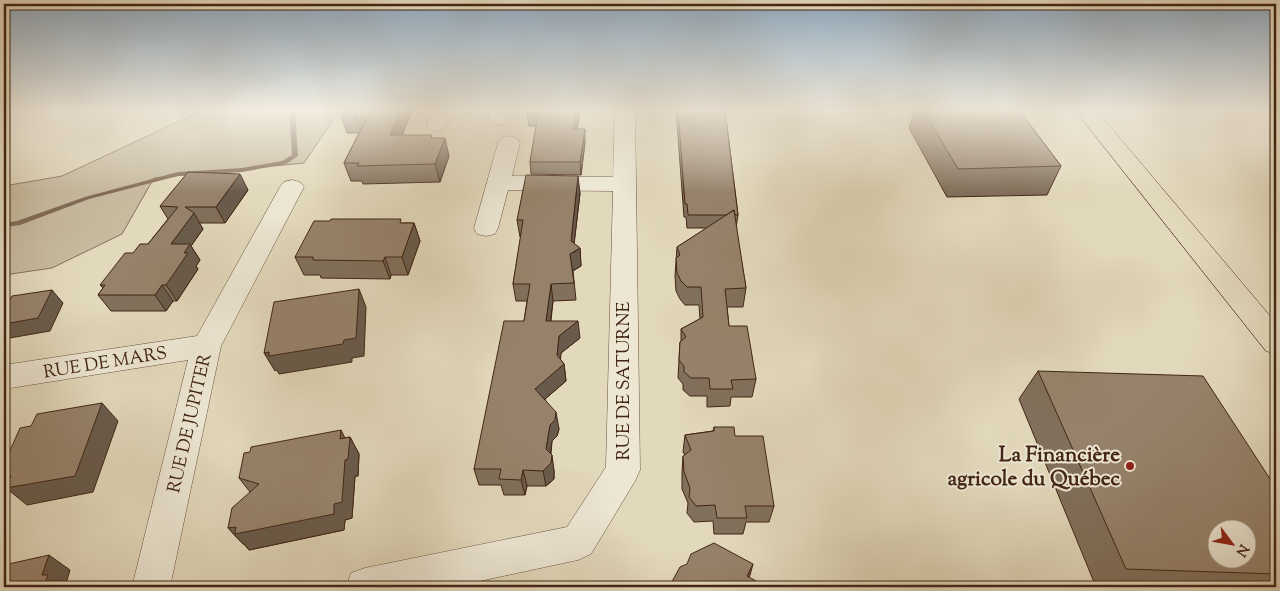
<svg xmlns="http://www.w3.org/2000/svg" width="1280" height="591" font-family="'Sorts Mill Goudy',serif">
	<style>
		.green { fill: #c7ba9f; stroke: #85705a }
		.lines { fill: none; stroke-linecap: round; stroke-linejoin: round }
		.stream { fill: #826c57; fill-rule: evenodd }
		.minor-casing { stroke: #6b523e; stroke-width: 1 }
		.major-casing { stroke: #432515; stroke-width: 1 }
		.minor { fill: #ece6d3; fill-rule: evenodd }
		.major { fill: #e2d8bb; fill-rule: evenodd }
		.wall { fill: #81705c; stroke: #432515 }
		.shaded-wall { fill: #695b4b; stroke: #432515 }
		.building { fill: #96826b; stroke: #432515; fill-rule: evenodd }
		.poi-dot { fill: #8f2418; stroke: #ece6d3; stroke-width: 2 }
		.labels { text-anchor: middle; stroke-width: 4; stroke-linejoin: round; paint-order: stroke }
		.street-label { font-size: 18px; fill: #432515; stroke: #ece6d3 }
		.near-poi-label { font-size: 21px; font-weight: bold; fill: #432515; stroke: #ece6d3; text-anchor: end }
	</style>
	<rect width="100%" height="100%" fill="#e2d8bb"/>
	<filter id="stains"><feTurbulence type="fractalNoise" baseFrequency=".004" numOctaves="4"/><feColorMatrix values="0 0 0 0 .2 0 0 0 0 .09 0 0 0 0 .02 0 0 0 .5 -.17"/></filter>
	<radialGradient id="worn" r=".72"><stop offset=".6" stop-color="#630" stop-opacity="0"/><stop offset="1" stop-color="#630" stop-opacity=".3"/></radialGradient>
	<path class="green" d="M203 110H340L304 163 154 178 122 234 52 268 4 275V186L62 176Z"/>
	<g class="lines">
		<path class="stream" d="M289 110H295L298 156 286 164 242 172 178 176 89 199 20 225 4 227V223L17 221 85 197 178 172 242 168 282 161 292 155Z"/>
		<g class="minor-casing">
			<path id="minor" d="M434 110H454L444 129 437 131 430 129 426 125Z
				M492 110H512L506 123 499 125 492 123 489 119Z
				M615 110H635L640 470 635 481 591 554 578 560 452 587H346L351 573 365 568 567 527 606 467 613 191 508 190 498 228 495 234 486 236 477 234 474 228 498 143 501 138 509 136 517 138 520 143 512 176 613 177Z
				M292 180 300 182 304 187 221 346 170 587H132L188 360 4 389V365L197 336 280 187 284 182Z"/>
		</g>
		<g class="major-casing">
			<path id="major" d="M1075 110H1096L1276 323V354L1266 351Z"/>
		</g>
		<use href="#minor" class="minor"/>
		<use href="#major" class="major"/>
	</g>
	<path class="wall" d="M344 110H412L402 135 433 138 449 156 440 182 363 184 362 181H351L344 163 359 133H347L341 116Z
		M528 110H581L576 129 585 142 581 175 531 174 530 162 536 126H529L527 114Z
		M676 110H725L738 215 736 228 746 288 743 307H727L729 326 756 379 752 397H731L730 406 707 407V396H690L683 390V384L678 378 680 342 681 341V329L700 319 699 305H685L680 299 676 291 675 276 677 247 707 228H687L686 217H684Z
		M915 110H1019L1061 166 1047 195 947 197 909 128Z
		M248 190 225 223H199L203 229 191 246 200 260 196 266 198 269 177 301H173L166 311H111L98 295 103 288 100 285 133 253 148 244 168 219 160 206Z
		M580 193 574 244 580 248 581 266 573 271 576 300 553 301 551 321 580 338 561 353 560 359 564 364 566 381 545 399 559 429 557 436 552 441 551 454 554 471V479L546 486H527L525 495H504L501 485H479L474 469 524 321 527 301H516L513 284 521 237H520L517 220Z
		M402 223H414L420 241 408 275H391L390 279 321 278 320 275H304L295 257Z
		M1038 371 1276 488V587H1096L1019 399Z
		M714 427 735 436 774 506 769 522H746L743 534H714L713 521 694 522 687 513 688 503 682 489V473L683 456 685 455 683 452 685 435 713 431Z
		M350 437 359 454 358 476H355L352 518 345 520 344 530 249 550 244 544H243L228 528 250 492 239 478 250 452Z"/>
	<path class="shaded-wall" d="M401 110H412V111L395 153 390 135Z
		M577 110H581L574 142 573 129Z
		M585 129V142L581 175 580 162Z
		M445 138 449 156 440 182 435 164Z
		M240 174 248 190 225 223 216 207Z
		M578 176 580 193 573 253 580 248 581 266 572 271 570 254 571 241Z
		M194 213 203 229 191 246 200 260 196 266 198 269 177 301 166 285 171 244Z
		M414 223 420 241 408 275 402 257Z
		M385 257 391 275 390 279 383 261Z
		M551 284 553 301 548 338 546 321Z
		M162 285 173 301 166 311 155 295Z
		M359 289 366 307 364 356 352 358V362L279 374 277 370 275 371 264 353 344 340Z
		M52 290 63 303 50 331 4 339V324Z
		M578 321 580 338 561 353 560 368 564 364 566 381 538 405 535 389 557 355 559 336Z
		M102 403 118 421 93 492 27 505 6 488H9L4 484V477Z
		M556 412 559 429 557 436 552 441 549 465 546 449 550 425Z
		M341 430 349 446 350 437 359 454 358 476H355L352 518 345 520 344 530 249 550 244 544H243L228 528 334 504 345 460 340 439Z
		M552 455 554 471V479L546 486 543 471Z
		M523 470 527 486 525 495 521 480Z
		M49 555 70 570 65 587H66H43L42 575Z
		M753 564 749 579 747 576Z"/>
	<path class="building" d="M344 110H401L390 135H432L431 138H445L435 164 357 166 359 163H344L366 120H355L357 116H341Z
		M528 110H577L573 129H585L580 162H530L538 114H527Z
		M678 110H725L738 215H735L734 210 726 215H688L687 204H685Z
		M923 110H1019L1061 166 958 169Z
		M188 172 240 174 216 207H185L194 213 171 244H190L184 253H188L166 285H162L155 295H98L105 285H100L125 253H133L140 244H148L178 207 160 206Z
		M526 175 578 176 571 241 580 248 570 254 574 283 551 284 546 321H578L559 336 557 355 564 364 535 389 556 412 555 420 550 425 546 449 552 455 551 463 543 471 523 470 521 480 499 479 501 469H474L504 321H524L530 284H513L523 220H517Z
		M734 210 746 288 725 289 729 326H747L756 379 731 380 733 389H710L709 378H691L684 372V366L679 360 680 342 686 337 681 329 703 317 701 287H687L681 281 677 273 676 258 680 255 677 247Z
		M331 219H401L400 223H414L402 257H385L383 261 313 260V257H295L314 221H330Z
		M359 289 356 338 344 340 343 344 269 356V352L264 353 274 302Z
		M52 290 38 318 4 324V302L9 301 12 296Z
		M1038 371 1203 376 1276 488V574L1126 569ZM1218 528H1248V558H1218Z
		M102 403 75 476 6 488 11 476 4 477V464L20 428 31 426 37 414Z
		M714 427H734L735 436H763L774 506H745L747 518H717L715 505 696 506 689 497 690 488 684 472 683 456 691 450 685 435 714 431Z
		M341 430 340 439 350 437 348 459 345 460 342 502 334 504V514L235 534 236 527 228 528 232 508 259 484 239 478 244 453 250 452 251 447Z
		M714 543 753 564 747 576 767 587H669L680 567 687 564 691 554Z
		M49 555 42 575H48L43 587H4V565Z"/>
	<linearGradient id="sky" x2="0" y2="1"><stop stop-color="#90aac0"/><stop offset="0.57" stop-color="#f2ede0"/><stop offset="1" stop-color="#f2ede0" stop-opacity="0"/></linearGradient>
	<rect width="1280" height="193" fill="url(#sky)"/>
	<circle class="poi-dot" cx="1130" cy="466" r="5"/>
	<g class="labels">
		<g class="street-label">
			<text transform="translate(105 362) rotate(-9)" y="6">RUE DE MARS</text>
			<text transform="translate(623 381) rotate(-90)" y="6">RUE DE SATURNE</text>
			<text transform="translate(189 423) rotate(-77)" y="6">RUE DE JUPITER</text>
		</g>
		<g class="near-poi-label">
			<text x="1120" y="461">La Financière<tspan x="1120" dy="24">agricole du Québec</tspan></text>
		</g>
	</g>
	<rect width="1280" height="591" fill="none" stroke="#e2d8bb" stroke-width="20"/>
	<rect x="5" y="5" width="1270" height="581" fill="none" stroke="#432515" stroke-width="2.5"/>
	<rect x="10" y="10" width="1260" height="571" fill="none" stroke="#432515"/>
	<g transform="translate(1232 544) rotate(122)"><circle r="24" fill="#ece6d3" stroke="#a89987"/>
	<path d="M0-4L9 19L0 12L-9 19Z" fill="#8f2418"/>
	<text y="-8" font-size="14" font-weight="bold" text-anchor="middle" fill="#432515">N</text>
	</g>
	<rect width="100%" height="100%" filter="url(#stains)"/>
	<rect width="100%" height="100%" fill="url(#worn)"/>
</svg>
